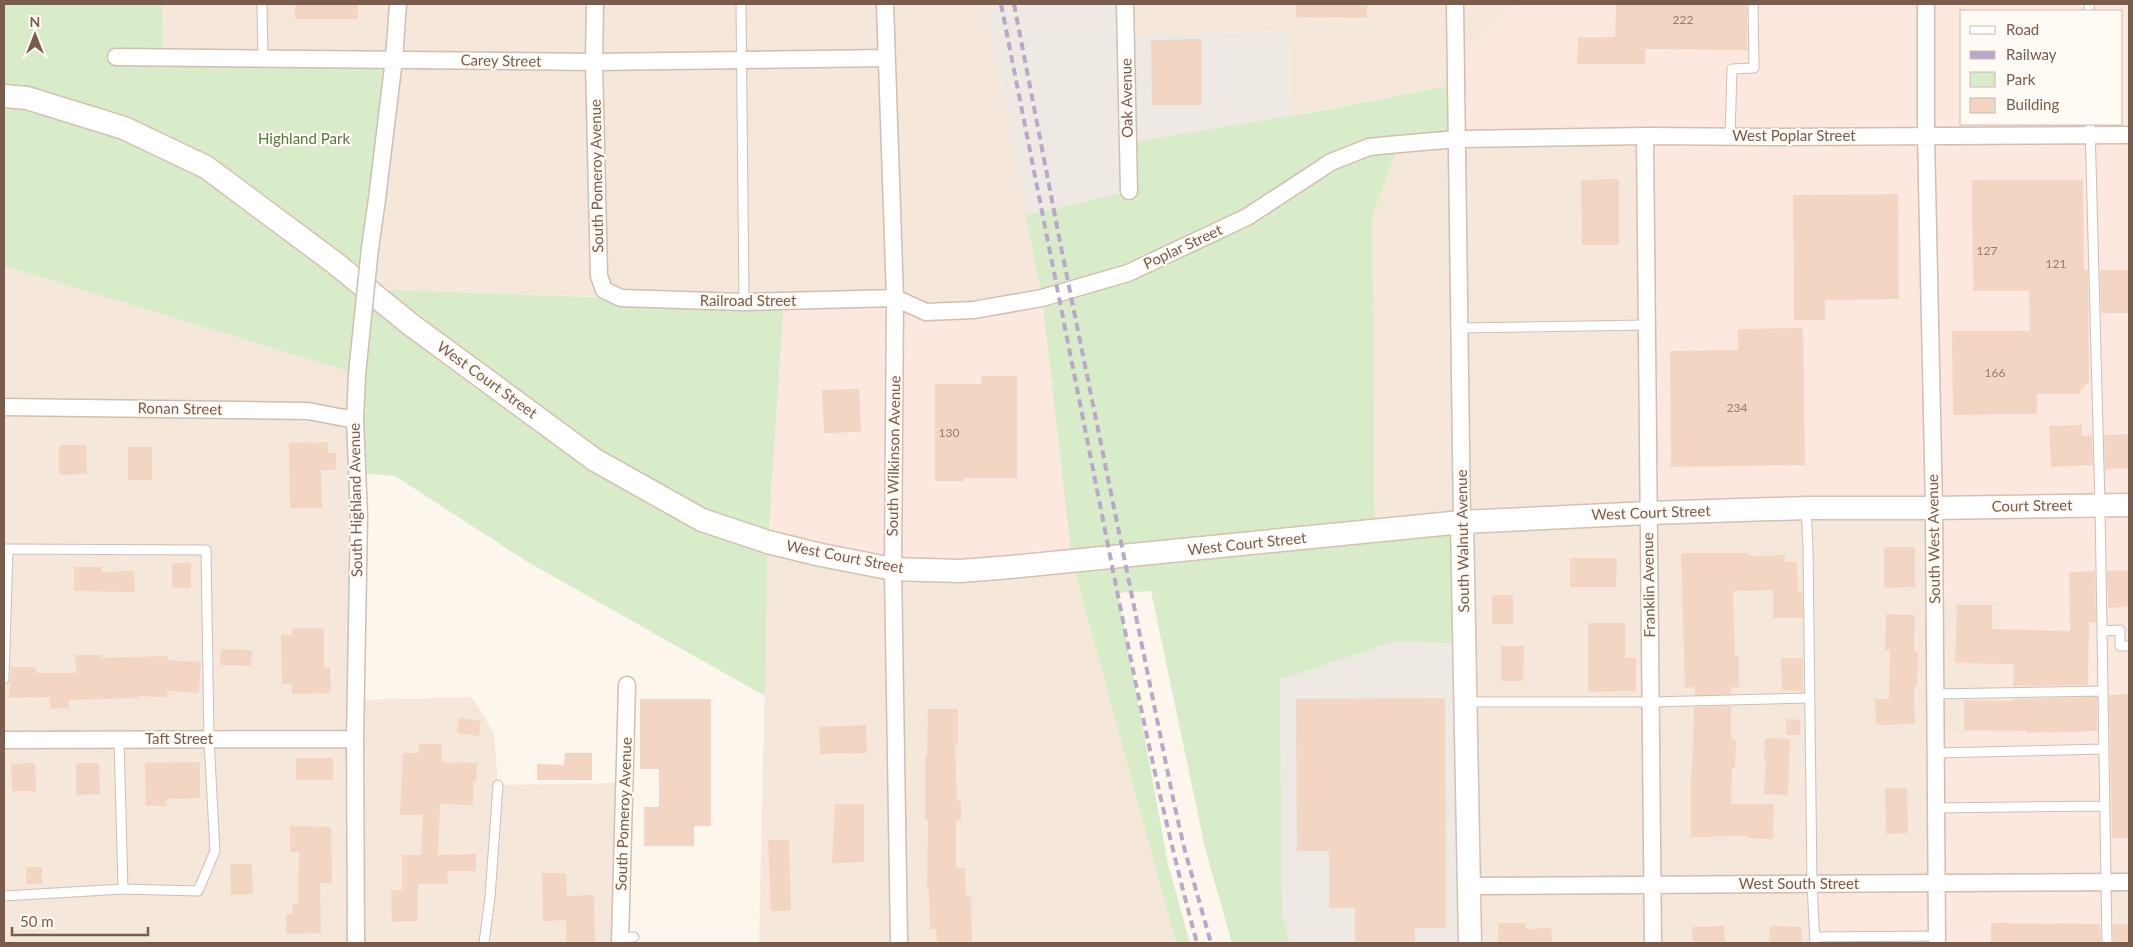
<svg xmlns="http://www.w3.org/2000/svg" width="2133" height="947" font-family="Lato,sans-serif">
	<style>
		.residential { fill: #f5e8da }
		.commercial { fill: #fde8e0; fill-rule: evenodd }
		.industrial { fill: #efe9e4 }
		.green { fill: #d8ecc9 }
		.building { fill: #f3d5c3 }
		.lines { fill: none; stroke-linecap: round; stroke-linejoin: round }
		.service-casing { stroke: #d1beb0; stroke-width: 11 }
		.minor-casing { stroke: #d1beb0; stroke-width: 19 }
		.secondary-casing { stroke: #d6c0b0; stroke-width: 25 }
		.service { stroke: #fff; stroke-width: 9 }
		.minor { stroke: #fff; stroke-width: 16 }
		.secondary { stroke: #fff; stroke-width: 22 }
		.rail { stroke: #b9a8c9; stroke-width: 4; stroke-dasharray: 8 5; stroke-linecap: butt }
		.minor-bridge-casing { stroke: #d1beb0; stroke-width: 19; stroke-linecap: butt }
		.minor-bridge { stroke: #fff; stroke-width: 16 }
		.labels { text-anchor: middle; stroke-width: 4.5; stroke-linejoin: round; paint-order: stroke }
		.number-label { font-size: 12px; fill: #987a6a }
		.street-label { font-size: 15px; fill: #7a5c4d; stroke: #fffaf3 }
		.park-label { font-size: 15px; fill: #537a41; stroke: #fffaf3 }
	</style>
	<rect width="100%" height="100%" fill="#fdf6ec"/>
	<path class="residential" d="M162 4H986L1042 298 974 310 368 289 164 57Z
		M1125 4H1516L1457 64V84L1290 116 1289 31 1126 35Z
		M1645 136 1934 508 2000 601 2001 692H2017V734L1936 884 1815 943H1470L1375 531 1372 217 1399 144Z
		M4 266 357 374 355 700 472 697 494 733 498 785 625 783 620 943H4Z
		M768 542 1072 561 1176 943H759Z
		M2106 882H2129V943H2107Z"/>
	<path class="commercial" d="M1516 4H2129V882H2106L2107 943H1815L1812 884 1936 883 1935 733 2017 734V693H2001L2000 601 1934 602V509L1648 513 1645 136 1458 139 1456 64ZM1962 11H2122V124H1962Z
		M895 298 927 312 1042 298 1072 561 960 571 768 542 784 301Z"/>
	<path class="industrial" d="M986 4H1125L1126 35 1289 31 1290 116 1129 143V191L1026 215Z
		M1397 641 1464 644 1470 943H1290L1282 913 1280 680Z"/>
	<path class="green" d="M4 4H162L164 57 394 59 368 289 621 298 784 301 768 542 765 696 526 561 395 476 357 473V374L4 266Z
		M1457 84 1458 139 1399 144 1372 217 1375 531 1462 522 1464 644 1397 641 1280 680 1282 913 1290 943H1232L1205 848 1151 591 1118 593 1168 864 1190 943H1176L1072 561 1042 298 1026 215 1129 191 1128 143 1319 111Z"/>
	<path class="building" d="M295 4H358V19H295Z
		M1296 4H1367V18L1296 17Z
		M1616 4H1747V50L1645 49V64H1577L1578 37H1615Z
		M1202 39V105H1152L1151 40Z
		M1619 179V245H1582L1581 180Z
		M1972 180H2083L2084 270H2088L2089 381 2078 394H2037V414L1953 415 1952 331H2030L2029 291H1973Z
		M1898 194 1899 299 1825 300V320H1794L1793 195Z
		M2100 270H2129V313H2101Z
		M1803 328 1805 465 1671 467 1670 351 1738 350V329Z
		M981 376H1017V478H964V481H935V384H981Z
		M859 389 861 432 824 433 822 390Z
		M2082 425V436L2092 435 2093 465 2051 467 2049 426Z
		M2129 434V468L2105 469 2104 435Z
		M328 442V453H336V470H321L322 508H290L289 443Z
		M59 445H86L87 474 59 475Z
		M128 447H152V480H128Z
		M1884 547H1915V587L1884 588Z
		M1681 553H1749V556L1785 555V562H1797L1798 592H1802L1803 618H1773V590L1733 591 1735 656H1739V687H1732L1731 694 1695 695V687L1685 688Z
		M1570 558H1617L1616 587H1570Z
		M172 563H191V588H172Z
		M74 567H102V572L134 571 135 592 74 591Z
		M2129 570V607L2108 608 2107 571Z
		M2095 571 2096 622H2089L2088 685 2013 686 2014 664 1955 663 1957 605H1992V629L2070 631 2069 572Z
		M1492 595H1513V624H1492Z
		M1886 614 1915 615 1914 651H1918L1917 686H1914L1915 724 1876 725 1875 699H1889L1890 650H1885Z
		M1588 623H1625V658H1636V691L1588 692Z
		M292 628H324V667H330L331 693 292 694V683L282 684 281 634 292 635Z
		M1501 646H1524L1523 681H1501Z
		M221 649 252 650 251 666 220 665Z
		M75 655H102V658L168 656 167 660 201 662 199 693 167 691V697L138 696V698L69 700V708L50 709V697L9 698 11 667H35L36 673H76Z
		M1781 658H1803V691L1782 690Z
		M2129 694V838H2112L2109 695Z
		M2097 697V731L2026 733V731L1964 730V700L2013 701V699Z
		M1445 698 1446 928H1415V943H1355V908H1329V851H1297L1296 699Z
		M640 699H711V826H694V846H644V807H659V769H640Z
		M1731 706V739L1736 740 1735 768H1732L1731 804H1774L1773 839 1747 838 1748 836 1691 837V772H1692L1694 707Z
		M928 709H958V744H955L957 801H961V821H956V868H965L966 897H971L972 943H937L936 929H930L929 890H927L928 820H925V757H927Z
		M459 718 481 721 479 736 457 733Z
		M1786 719 1801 720 1800 735H1786Z
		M866 725 867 753 820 754 819 727Z
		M1765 738 1790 739 1788 795 1764 794 1766 762 1764 761Z
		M419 744H442V762L477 763 476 782H473V805L440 804 438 855 476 854V871H447L448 884H418V921L392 922 391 890H402V855H421L423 815H400L403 753H419Z
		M565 753H592V780H537V764L564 765Z
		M296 758H333V780H296Z
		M200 762V798L166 799 167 806H146L145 763Z
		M35 763 36 791H12L11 764Z
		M76 763H99L100 794 76 795Z
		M1885 788H1907L1908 833 1886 834Z
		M835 804H864V862L832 863Z
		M290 826 331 827 332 883H320L321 933 286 934V914H293L292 904H298L299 852H290Z
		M768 840H789L791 911H771Z
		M230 864H252L253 894 231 895Z
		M26 867H42V884H26Z
		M542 873H566L567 896 594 895 595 943H566V920L543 921Z
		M1498 923H1526V929L1551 928 1552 943H1498Z
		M1991 923 2100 924 2101 943H1991Z
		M2113 924H2129V943H2113Z
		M1724 926 1725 943H1693L1692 927Z
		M1770 926 1802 927V943H1769Z"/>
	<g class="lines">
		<g class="service-casing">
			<path id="service" d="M262 4 263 58
				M741 4 744 302
				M2089 4V11
				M2090 124 2100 505 2107 943
				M1730 137 1732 69 1754 68 1753 4
				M1460 328 1647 325
				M1806 509 1808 547 1812 884 1815 943
				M4 549 206 550 209 739 215 851 198 891 123 889 4 896
				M2102 631 2120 630V646H2129
				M4 679 8 549
				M1935 694 2103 691
				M1466 702H1650L1809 698
				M119 739 123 889
				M1935 753 2103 749
				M1935 808 2104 806
				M1815 937 1937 936
				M620 938 634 937
				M484 943 490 897 498 785"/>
		</g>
		<g class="minor-casing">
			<path id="minor" d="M595 4 594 62 599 276 604 290 621 298 744 302 895 298 926 312 974 310 1042 298 1128 273 1247 217 1331 162 1369 147 1399 144 1458 139 1645 136 1772 137 2129 135
				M885 4 895 298 893 569 899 943
				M1125 4 1129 191
				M1455 4 1462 522
				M1926 4V135L1934 508 1937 943
				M116 57 594 62 887 58
				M1645 136 1653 943
				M377 199 394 59 398 4
				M4 407 308 411 355 420
				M4 740 355 739
				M1468 886 2129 882
				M356 943 355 739 359 516 355 420 357 374
				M620 943 627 685"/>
		</g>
		<g class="secondary-casing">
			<path id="secondary" d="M4 96 27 98 124 128 206 167 335 263 410 324 595 460 702 520 768 542 821 555 893 569 960 571 1011 567 1462 522 1648 513 1806 508H1934L2129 505
				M1462 522 1470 943"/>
		</g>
		<use href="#service" class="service"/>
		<use href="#minor" class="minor"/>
		<use href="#secondary" class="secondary"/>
		<path class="rail" d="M1001 4C1035 176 1069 348 1103 520 1131 662 1159 804 1197 943
			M1014 4 1062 252 1175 808 1185 851 1211 943"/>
		<g class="minor-bridge-casing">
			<path id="minor-bridge" d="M357 374 370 248 377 199"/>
		</g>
		<use href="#minor-bridge" class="minor-bridge"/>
	</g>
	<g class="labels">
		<g class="number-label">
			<text x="1683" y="24">222</text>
			<text x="1987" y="255">127</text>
			<text x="2056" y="268">121</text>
			<text x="1995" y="377">166</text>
			<text x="1737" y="412">234</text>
			<text x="949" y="437">130</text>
		</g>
		<g class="street-label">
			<text transform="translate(501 61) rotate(1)" y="5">Carey Street</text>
			<text transform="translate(1127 98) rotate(-91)" y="5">Oak Avenue</text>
			<text x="1794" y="141">West Poplar Street</text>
			<text transform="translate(597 176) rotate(-91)" y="5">South Pomeroy Avenue</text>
			<text transform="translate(1183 247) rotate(-25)" y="5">Poplar Street</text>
			<text x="748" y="306">Railroad Street</text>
			<text transform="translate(487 380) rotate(36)" y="5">West Court Street</text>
			<text transform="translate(180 409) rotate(1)" y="5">Ronan Street</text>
			<text transform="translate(894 456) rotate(-89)" y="5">South Wilkinson Avenue</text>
			<text transform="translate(356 500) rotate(-91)" y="5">South Highland Avenue</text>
			<text transform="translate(2032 506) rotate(-1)" y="5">Court Street</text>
			<text transform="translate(1651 513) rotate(-2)" y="5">West Court Street</text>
			<text transform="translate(1934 539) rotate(-91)" y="5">South West Avenue</text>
			<text transform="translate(1463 541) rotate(-91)" y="5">South Walnut Avenue</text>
			<text transform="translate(1247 544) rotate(-6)" y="5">West Court Street</text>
			<text transform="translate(845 557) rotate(11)" y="5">West Court Street</text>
			<text transform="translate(1649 585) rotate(-91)" y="5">Franklin Avenue</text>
			<text x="179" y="744">Taft Street</text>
			<text transform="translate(624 814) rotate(-88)" y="5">South Pomeroy Avenue</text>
			<text x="1799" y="889">West South Street</text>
		</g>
		<g class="park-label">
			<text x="304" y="144">Highland Park</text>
		</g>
	</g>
	<rect width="2133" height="947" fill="none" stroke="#7a5c4d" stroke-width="10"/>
	<rect x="1960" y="10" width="162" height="115" fill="#fffaf3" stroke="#cabbb1"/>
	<rect x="1970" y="26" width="25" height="8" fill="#ffffff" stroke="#cabbb1"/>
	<text x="2006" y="35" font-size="15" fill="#7a5c4d">Road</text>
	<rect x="1970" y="51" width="25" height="8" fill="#b9a8c9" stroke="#cabbb1"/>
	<text x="2006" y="60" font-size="15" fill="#7a5c4d">Railway</text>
	<rect x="1970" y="72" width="25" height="15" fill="#d8ecc9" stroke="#cabbb1"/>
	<text x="2006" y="85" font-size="15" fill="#7a5c4d">Park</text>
	<rect x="1970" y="98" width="25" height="15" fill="#f3d5c3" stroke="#cabbb1"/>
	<text x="2006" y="110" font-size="15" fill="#7a5c4d">Building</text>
	<g transform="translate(35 35)" stroke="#fffaf3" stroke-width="4" paint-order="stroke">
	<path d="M0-4L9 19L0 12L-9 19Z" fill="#7a5c4d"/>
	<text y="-8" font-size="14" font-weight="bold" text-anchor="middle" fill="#7a5c4d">N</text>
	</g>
	<path d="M12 927v8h136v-8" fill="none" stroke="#7a5c4d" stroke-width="2.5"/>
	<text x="20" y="927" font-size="15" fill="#7a5c4d" stroke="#fffaf3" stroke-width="4" paint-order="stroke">50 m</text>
</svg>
